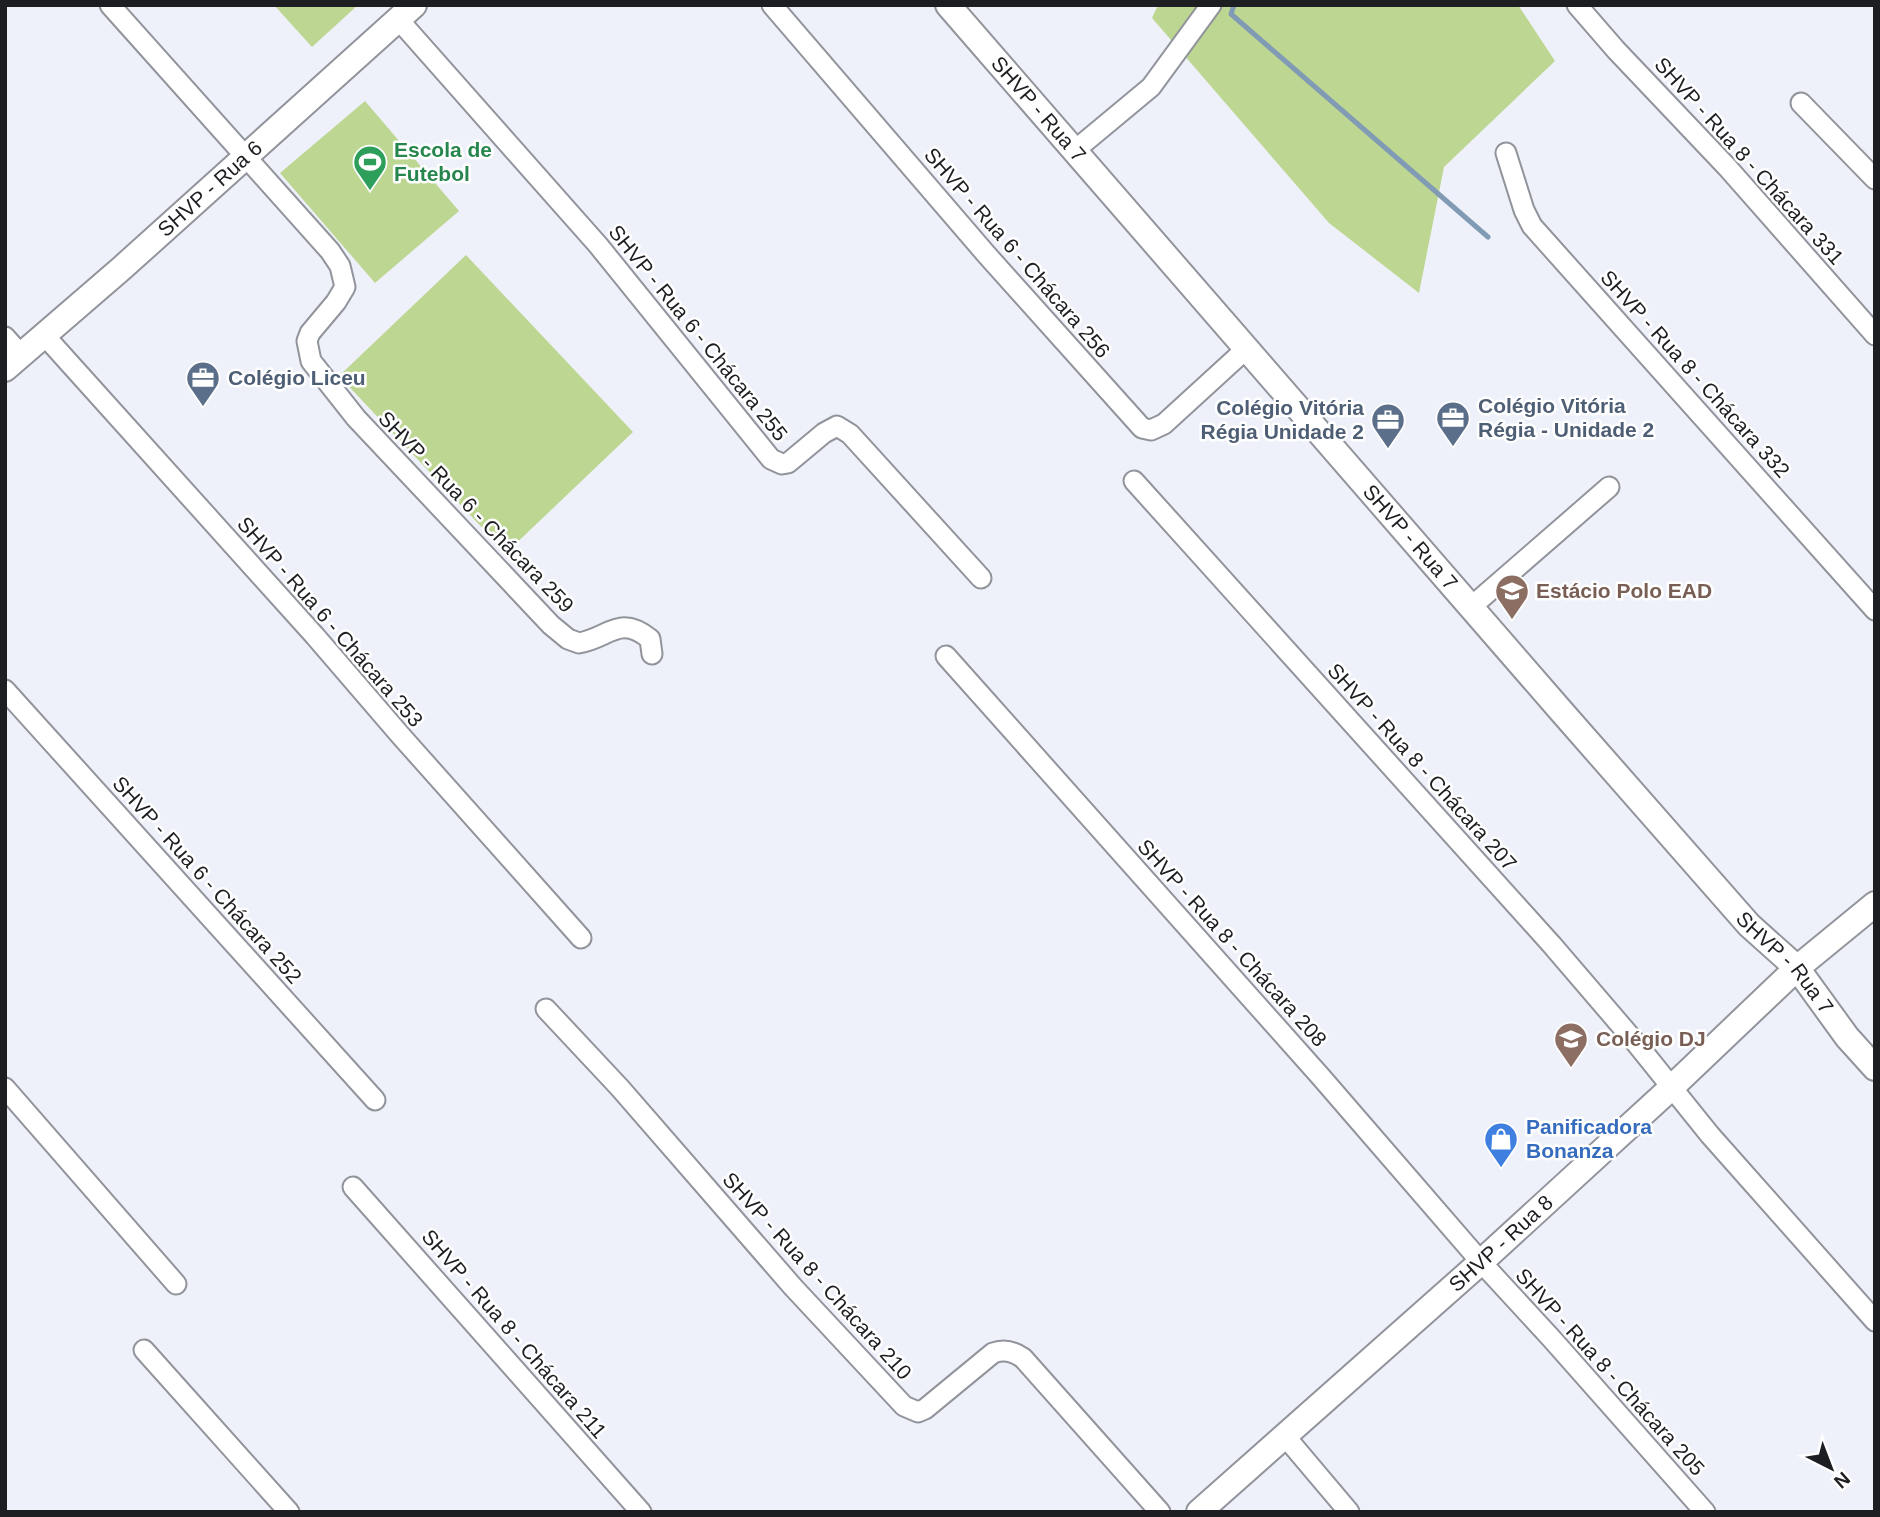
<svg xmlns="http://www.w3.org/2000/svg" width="1880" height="1517" font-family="Arial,sans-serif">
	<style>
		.green { fill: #bdd691 }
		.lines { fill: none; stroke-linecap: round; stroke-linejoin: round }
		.stream { stroke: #819bb5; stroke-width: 5 }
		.minor-casing { stroke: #92949c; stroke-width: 23 }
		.tertiary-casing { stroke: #92949c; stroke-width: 28 }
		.minor { stroke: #fff; stroke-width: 19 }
		.tertiary { stroke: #fff; stroke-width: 24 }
		.labels { text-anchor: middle; stroke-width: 5; stroke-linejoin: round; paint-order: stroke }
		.street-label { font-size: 21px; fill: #1d1e21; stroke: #fff }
		.leisure-label { font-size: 21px; font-weight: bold; fill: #27864d; stroke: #fff; text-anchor: start }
		.service-label { font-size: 21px; font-weight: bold; fill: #4e5e75; stroke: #fff; text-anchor: start }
		.education-label { font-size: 21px; font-weight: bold; fill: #785e54; stroke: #fff; text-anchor: start }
		.shop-label { font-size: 21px; font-weight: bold; fill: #366cbe; stroke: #fff; text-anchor: start }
	</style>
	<rect width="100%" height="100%" fill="#eff1fa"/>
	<path class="green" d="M274 5H358L312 47Z
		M1158 5H1518L1555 61 1444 167 1419 293 1329 223 1152 18Z
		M365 101 459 211 375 283 280 173Z
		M466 255 633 432 506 553 339 376Z"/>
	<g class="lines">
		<path class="stream" d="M1234 5 1231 14 1488 237"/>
		<g class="minor-casing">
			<path id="minor" d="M110 5 330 251 340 266 345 287 336 302 310 333 307 341 311 361 356 418 551 625 568 639 579 643C609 638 619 614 650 639L652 654
				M772 5 986 254 1142 428 1151 430 1164 424 1245 350
				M1577 5 1616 50 1727 167 1875 335
				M398 19 598 245 771 459 782 464 788 463 824 433 837 426 850 434 981 578
				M1801 103 1875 179
				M1074 151 1151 87 1211 5
				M1506 153 1524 210 1532 226 1875 610
				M45 336 315 636 401 736 581 938
				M5 337 21 355
				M1134 481 1552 945 1636 1043 1710 1135 1875 1321
				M1471 607 1609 487
				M946 656 1321 1077 1481 1262 1551 1338 1705 1512
				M5 690 375 1100
				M546 1009 620 1088 793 1287 904 1406 918 1412 925 1409 993 1353C1004 1349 1013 1351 1023 1358L1160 1512
				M5 1088 176 1284
				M353 1187 641 1512
				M144 1350 289 1512
				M1284 1435 1349 1512"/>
		</g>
		<g class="tertiary-casing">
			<g id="tertiary">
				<path id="s1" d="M948 5 1562 712 1749 925 1797 968 1847 1037 1875 1068"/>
				<path id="s2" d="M5 369 122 268 414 5"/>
				<path id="s3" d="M1199 1512 1481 1262 1671 1088 1797 968 1875 904"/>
			</g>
		</g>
		<use href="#minor" class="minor"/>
		<use href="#tertiary" class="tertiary"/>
	</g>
	<defs>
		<g id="stadium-pin" transform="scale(1.75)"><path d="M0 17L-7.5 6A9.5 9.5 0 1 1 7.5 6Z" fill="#2e9e5b" stroke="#fff"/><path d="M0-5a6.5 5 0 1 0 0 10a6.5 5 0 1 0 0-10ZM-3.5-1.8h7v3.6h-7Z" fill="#fff"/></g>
		<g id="office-pin" transform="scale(1.75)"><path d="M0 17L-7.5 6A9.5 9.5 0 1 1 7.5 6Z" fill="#5c6f8a" stroke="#fff"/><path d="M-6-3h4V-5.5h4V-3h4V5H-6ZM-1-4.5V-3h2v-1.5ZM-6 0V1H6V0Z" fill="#fff"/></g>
		<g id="university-pin" transform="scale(1.75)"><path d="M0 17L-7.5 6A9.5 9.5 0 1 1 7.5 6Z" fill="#8d6e63" stroke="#fff"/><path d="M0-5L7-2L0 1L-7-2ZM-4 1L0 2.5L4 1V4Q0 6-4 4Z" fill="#fff"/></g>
		<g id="school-pin" transform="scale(1.75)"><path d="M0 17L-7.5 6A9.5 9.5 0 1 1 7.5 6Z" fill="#8d6e63" stroke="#fff"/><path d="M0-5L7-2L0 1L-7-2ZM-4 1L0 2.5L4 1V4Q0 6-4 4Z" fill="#fff"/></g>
		<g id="shop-pin" transform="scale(1.75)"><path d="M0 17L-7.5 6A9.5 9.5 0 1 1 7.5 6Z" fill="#3f7fe0" stroke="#fff"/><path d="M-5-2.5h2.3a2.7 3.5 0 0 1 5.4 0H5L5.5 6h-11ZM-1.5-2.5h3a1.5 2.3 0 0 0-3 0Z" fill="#fff"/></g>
	</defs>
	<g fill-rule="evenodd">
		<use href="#stadium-pin" x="370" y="162"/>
		<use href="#office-pin" x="203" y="378"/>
		<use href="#office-pin" x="1453" y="418"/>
		<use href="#office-pin" x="1388" y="420"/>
		<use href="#university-pin" x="1512" y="591"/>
		<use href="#school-pin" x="1571" y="1039"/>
		<use href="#shop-pin" x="1501" y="1139"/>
	</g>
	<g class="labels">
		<g class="street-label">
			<text dy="7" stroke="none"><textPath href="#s1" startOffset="138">SHVP - Rua 7</textPath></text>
			<text transform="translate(1749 161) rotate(48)" y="7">SHVP - Rua 8 - Chácara 331</text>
			<text dy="7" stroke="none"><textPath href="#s2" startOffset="273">SHVP - Rua 6</textPath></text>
			<text transform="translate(1017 253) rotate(49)" y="7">SHVP - Rua 6 - Chácara 256</text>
			<text transform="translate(698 333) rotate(51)" y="7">SHVP - Rua 6 - Chácara 255</text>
			<text transform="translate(1695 374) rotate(48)" y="7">SHVP - Rua 8 - Chácara 332</text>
			<text transform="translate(476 512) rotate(46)" y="7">SHVP - Rua 6 - Chácara 259</text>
			<text dy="7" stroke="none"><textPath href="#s1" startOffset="705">SHVP - Rua 7</textPath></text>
			<text transform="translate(330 622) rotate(49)" y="7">SHVP - Rua 6 - Chácara 253</text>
			<text transform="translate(1422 767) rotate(48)" y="7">SHVP - Rua 8 - Chácara 207</text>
			<text transform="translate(207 880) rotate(48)" y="7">SHVP - Rua 6 - Chácara 252</text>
			<text transform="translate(1232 943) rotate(48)" y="7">SHVP - Rua 8 - Chácara 208</text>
			<text dy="7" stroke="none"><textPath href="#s1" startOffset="1272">SHVP - Rua 7</textPath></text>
			<text dy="7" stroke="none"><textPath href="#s3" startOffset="404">SHVP - Rua 8</textPath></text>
			<text transform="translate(817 1276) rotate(48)" y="7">SHVP - Rua 8 - Chácara 210</text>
			<text transform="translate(514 1334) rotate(49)" y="7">SHVP - Rua 8 - Chácara 211</text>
			<text transform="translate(1610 1372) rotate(48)" y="7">SHVP - Rua 8 - Chácara 205</text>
		</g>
		<g class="leisure-label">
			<text x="394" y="157">Escola de<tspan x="394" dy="24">Futebol</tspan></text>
		</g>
		<g class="service-label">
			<text x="228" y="385">Colégio Liceu</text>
			<text x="1478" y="413">Colégio Vitória<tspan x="1478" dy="24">Régia - Unidade 2</tspan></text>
			<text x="1364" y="415" text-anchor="end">Colégio Vitória<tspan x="1364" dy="24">Régia Unidade 2</tspan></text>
		</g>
		<g class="education-label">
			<text x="1536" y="598">Estácio Polo EAD</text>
			<text x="1596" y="1046">Colégio DJ</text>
		</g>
		<g class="shop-label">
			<text x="1526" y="1134">Panificadora<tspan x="1526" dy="24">Bonanza</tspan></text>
		</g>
	</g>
	<rect width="1880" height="1517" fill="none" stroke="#1d1e21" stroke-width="14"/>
	<g transform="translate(1831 1468) rotate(138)" stroke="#ffffff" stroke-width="5" paint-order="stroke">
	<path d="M0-5L12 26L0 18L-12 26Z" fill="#1d1e21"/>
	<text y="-10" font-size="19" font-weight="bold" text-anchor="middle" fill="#1d1e21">N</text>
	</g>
</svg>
